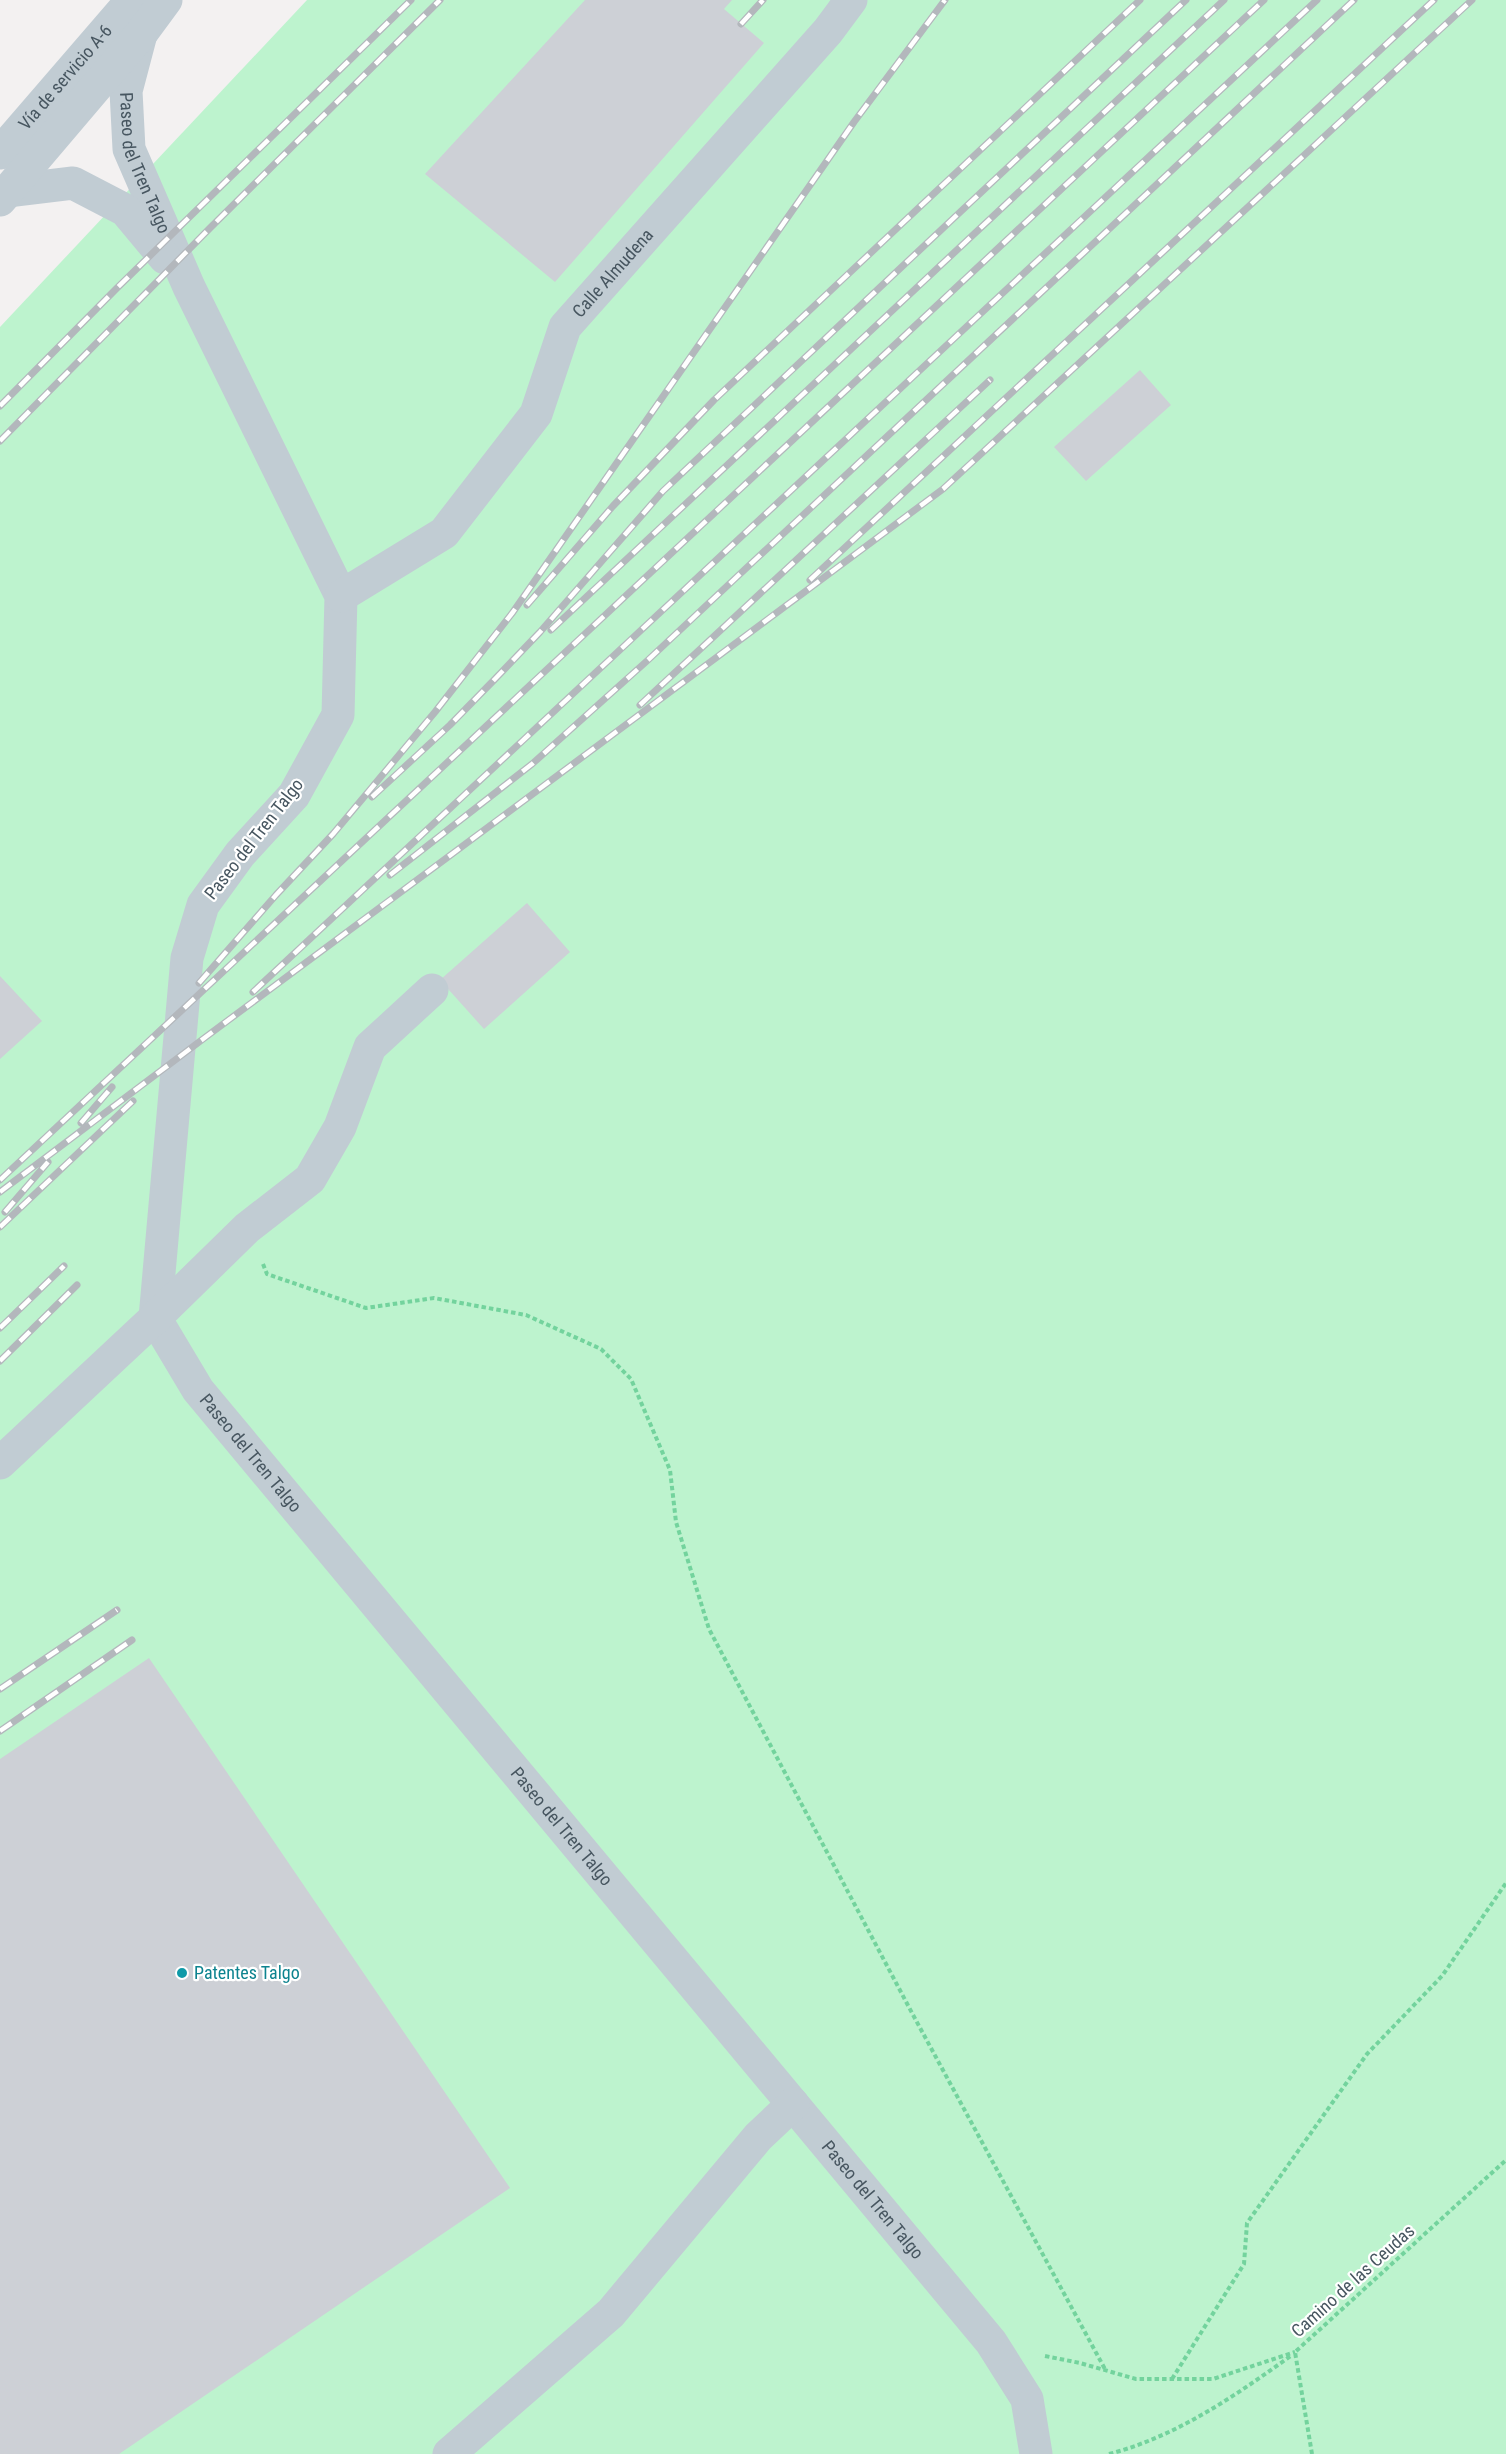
<svg xmlns="http://www.w3.org/2000/svg" width="1506" height="2454" font-family="'Roboto Condensed',sans-serif">
	<style>
		.green { fill: #bdf3ce }
		.building { fill: #cdd0d6 }
		.lines { fill: none; stroke-linecap: round; stroke-linejoin: round }
		.path { stroke: #73d39d; stroke-width: 4; stroke-dasharray: 4.5 3; stroke-linecap: butt }
		.minor { stroke: #c1ccd3; stroke-width: 33 }
		.rail-casing { stroke: #b3b7bc; stroke-width: 7 }
		.rail { stroke: #fff; stroke-width: 4.5; stroke-dasharray: 14; stroke-linecap: butt }
		.culture-dot { fill: #0f9aa8; stroke: #fff; stroke-width: 2 }
		.labels { text-anchor: middle; stroke-width: 4.5; stroke-linejoin: round; paint-order: stroke }
		.street-label { font-size: 18px; fill: #475660; stroke: #fff }
		.culture-label { font-size: 18px; fill: #0d838f; stroke: #fff; text-anchor: start }
	</style>
	<rect width="100%" height="100%" fill="#f3f1f1"/>
	<path class="green" d="M307 0H1506V2454H0V327Z"/>
	<path class="building" d="M585 0H732L724 9 764 43 555 282 425 174Z
		M1140 370 1171 405 1086 481 1054 447Z
		M527 903 570 952 484 1029 440 980Z
		M0 976 42 1021 0 1059Z
		M149 1658 510 2188 119 2454H0V1759Z"/>
	<g class="lines">
		<path class="path" d="M263 1264 267 1274 366 1308 434 1298 526 1315 601 1349 631 1379 670 1470 676 1522 709 1629 912 2013 1106 2371
			M1045 2356 1080 2363 1136 2379H1213L1295 2352
			M1172 2379 1244 2264 1247 2223 1367 2054 1442 1976 1506 1883
			M1109 2454C1178 2436 1236 2395 1292 2355
			M1312 2454 1295 2352 1506 2160"/>
		<g class="minor">
			<path id="s1" d="M141 34 126 91 129 149 189 287 341 596 338 715 294 795 240 854 203 905 187 958 155 1318 198 1390 991 2342 1027 2399 1036 2454"/>
			<path id="s2" d="M0 153 132 0"/>
			<path d="M7 191 73 183 125 210 165 258"/>
			<path d="M0 200 141 34 166 0"/>
			<path id="s3" d="M341 596 444 533 536 414 565 327 828 31 851 0"/>
			<path d="M0 1463 155 1318 247 1228 310 1179 340 1127 370 1047 432 990"/>
			<path d="M449 2454 611 2313 758 2137 793 2104"/>
		</g>
		<g class="rail-casing">
			<path id="rail" d="M741 24 763 0
				M0 406 116 289 411 0
				M0 441 210 228 440 0
				M810 580 1434 0
				M527 605 613 506 714 400 1140 0
				M551 630 1224 0
				M640 705 990 380
				M372 797 450 725 495 679 540 632 663 491 1186 0
				M390 875 532 764 648 660 1354 0
				M199 983 276 895 333 834 435 712 513 612 854 122 945 0
				M253 992 1317 0
				M81 1123 112 1087
				M0 1180 1264 0
				M0 1192 207 1036 943 489 1472 0
				M5 1212 48 1162
				M0 1227 133 1101
				M0 1328 64 1266
				M0 1361 77 1285
				M0 1689 117 1610
				M0 1731 132 1640"/>
		</g>
		<use href="#rail" class="rail"/>
	</g>
	<circle class="culture-dot" cx="182" cy="1973" r="6"/>
	<g class="labels">
		<g class="street-label">
			<text dy="6" stroke="none"><textPath href="#s2" startOffset="100">Vía de servicio A-6</textPath></text>
			<text dy="6" stroke="none"><textPath href="#s1" startOffset="134">Paseo del Tren Talgo</textPath></text>
			<text dy="6" stroke="none"><textPath href="#s3" startOffset="435">Calle Almudena</textPath></text>
			<text transform="translate(254 839) rotate(-52)" y="6">Paseo del Tren Talgo</text>
			<text dy="6" stroke="none"><textPath href="#s1" startOffset="1548">Paseo del Tren Talgo</textPath></text>
			<text dy="6" stroke="none"><textPath href="#s1" startOffset="2034">Paseo del Tren Talgo</textPath></text>
			<text dy="6" stroke="none"><textPath href="#s1" startOffset="2520">Paseo del Tren Talgo</textPath></text>
			<text transform="translate(1353 2281) rotate(-42)" y="6">Camino de las Ceudas</text>
		</g>
		<g class="culture-label">
			<text x="194" y="1979">Patentes Talgo</text>
		</g>
	</g>
</svg>
